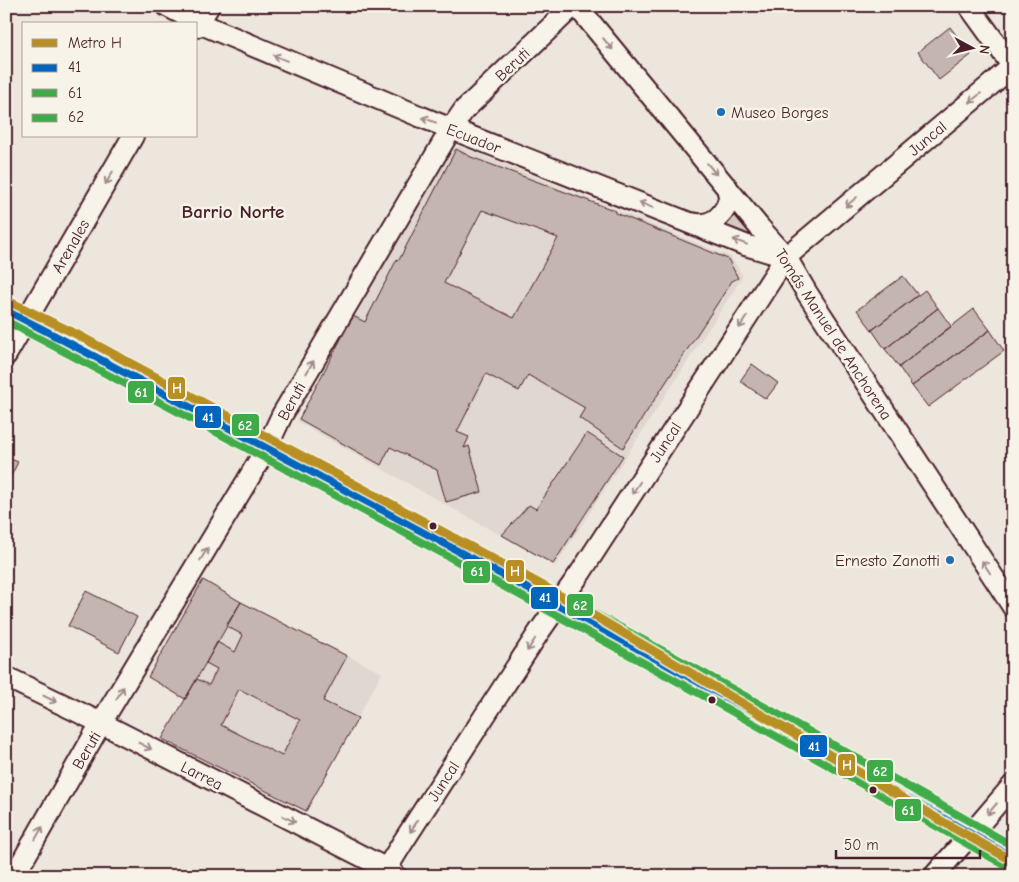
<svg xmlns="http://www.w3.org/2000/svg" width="1019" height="882" font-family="'Comic Neue',sans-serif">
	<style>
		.built { fill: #e0d7d0 }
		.green { fill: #d5c9c2; stroke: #907476 }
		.building { fill: #c4b5b0; stroke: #4a1f2b; fill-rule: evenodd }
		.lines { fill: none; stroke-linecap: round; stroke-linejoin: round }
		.minor-casing { stroke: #4a1f2b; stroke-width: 24 }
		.major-casing { stroke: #4a1f2b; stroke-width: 29 }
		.minor { stroke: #f7f3e8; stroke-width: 20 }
		.major { stroke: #f7f3e8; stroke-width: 25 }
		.bus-1-casing { stroke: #f7f3e8; stroke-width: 11 }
		.bus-2-casing { stroke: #f7f3e8; stroke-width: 11 }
		.bus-3-casing { stroke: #f7f3e8; stroke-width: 11 }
		.bus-1 { stroke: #0065bd; stroke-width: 8 }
		.bus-2 { stroke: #3fab48; stroke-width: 8 }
		.bus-3 { stroke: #3fab48; stroke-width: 8 }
		.metro-1-casing { stroke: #f7f3e8; stroke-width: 12 }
		.metro-1 { stroke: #b88f24; stroke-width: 9 }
		.oneway { stroke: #a0898a }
		.poi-dot { fill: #1f6fb2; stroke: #f7f3e8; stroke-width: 2 }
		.bus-dot { fill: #4a1f2b; stroke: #f7f3e8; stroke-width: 2 }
		.labels { text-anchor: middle; stroke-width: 5; stroke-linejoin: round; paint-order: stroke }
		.street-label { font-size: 16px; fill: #4a1f2b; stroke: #f7f3e8 }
		.poi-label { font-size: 16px; fill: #4a1f2b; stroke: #f7f3e8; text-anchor: start }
		.quarter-label { font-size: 19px; font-weight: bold; fill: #4a1f2b; stroke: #f7f3e8 }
		.line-badge { stroke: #f7f3e8; stroke-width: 2 }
		.badge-label { font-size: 14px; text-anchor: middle; font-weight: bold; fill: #fff }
	</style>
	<rect width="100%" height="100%" fill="#ece6dd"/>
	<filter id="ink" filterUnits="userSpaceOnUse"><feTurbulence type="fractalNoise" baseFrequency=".02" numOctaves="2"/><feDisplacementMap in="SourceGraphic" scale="10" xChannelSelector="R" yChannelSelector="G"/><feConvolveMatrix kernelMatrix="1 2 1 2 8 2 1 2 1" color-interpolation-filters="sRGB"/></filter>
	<g filter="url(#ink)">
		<path class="built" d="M459 146 731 257 743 276 555 566 297 421 447 151Z
			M241 602 382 673 306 811 162 739Z"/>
		<path class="green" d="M732 203 769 247 713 225Z"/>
		<path class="building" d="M950 27 971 55 939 80 918 52Z
			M456 149 471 157 616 211V213L728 259 738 278 732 281 623 448 579 418 585 408 528 375 519 391 486 374 457 432 469 437 464 448 469 446 482 492 446 502 437 470 390 447 381 465 299 419 353 316 365 322 397 259 399 260ZM482 210 558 238 514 318 444 283Z
			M903 276 918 295 872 330 857 310Z
			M925 290 938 308 885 349 872 330Z
			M938 308 951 326 899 367 885 349Z
			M974 309 990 330 912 386 899 367Z
			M990 330 1004 351 928 407 912 386Z
			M752 364 778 383 766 399 740 381Z
			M587 433 623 456 553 564 502 535 529 505 536 509Z
			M6 457 18 462 9 480 6 478Z
			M203 580 241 602 185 699 148 677Z
			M86 591 137 617 119 652 68 626Z
			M241 602 347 656 323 701 358 718 306 811 162 739 197 679 209 685 217 669 206 663 217 642 235 652 243 635 226 626ZM239 689 300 720 282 756 221 725Z"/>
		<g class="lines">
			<g class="minor-casing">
				<path id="minor" d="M167 6 199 23 419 116 745 245 786 257
					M577 6 760 228 786 257 807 293 1013 607
					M969 6 1013 67
					M196 27 209 6
					M691 223C696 224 703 225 708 223 719 220 729 207 729 195 728 192 727 190 727 187
					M6 355 133 136
					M6 677 101 723 387 869 396 876
					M14 876 101 723 247 481 267 447 282 415 451 129 464 110 573 6
					M382 876 403 842 539 632 581 572 786 257 1013 66
					M934 876 971 834 1013 785"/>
			</g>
			<g class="major-casing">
				<path id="major" d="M6 310 267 447 582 617 878 781 1013 858"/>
			</g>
			<use href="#minor" class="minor"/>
			<use href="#major" class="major"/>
			<g class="bus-1-casing">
				<path id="bus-1" d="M6 310C345 488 681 669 1013 858"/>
			</g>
			<g class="bus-2-casing">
				<path id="bus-2" d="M6 321C343 498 678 678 1008 867"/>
			</g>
			<g class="bus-3-casing">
				<path id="bus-3" d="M11 301C347 478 682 658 1013 846"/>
			</g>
			<use href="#bus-1" class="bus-1"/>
			<use href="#bus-2" class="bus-2"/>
			<use href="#bus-3" class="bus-3"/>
			<g class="metro-1-casing">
				<path id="metro-1" d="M6 300 76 334 547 588 950 826 1013 861"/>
			</g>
			<use href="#metro-1" class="metro-1"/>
		</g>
		<defs><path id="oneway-shaft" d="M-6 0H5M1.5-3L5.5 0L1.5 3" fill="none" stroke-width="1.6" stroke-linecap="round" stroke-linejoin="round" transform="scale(1.25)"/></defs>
		<g class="oneway">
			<use href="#oneway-shaft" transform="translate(608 44) rotate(50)"/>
			<use href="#oneway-shaft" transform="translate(280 58) rotate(-157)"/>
			<use href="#oneway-shaft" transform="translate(975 98) rotate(140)"/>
			<use href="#oneway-shaft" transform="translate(429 120) rotate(-159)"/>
			<use href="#oneway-shaft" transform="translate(712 169) rotate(50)"/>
			<use href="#oneway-shaft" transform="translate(109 178) rotate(120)"/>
			<use href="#oneway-shaft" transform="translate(851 202) rotate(140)"/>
			<use href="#oneway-shaft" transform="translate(646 205) rotate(-158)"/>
			<use href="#oneway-shaft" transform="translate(740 242) rotate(-159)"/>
			<use href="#oneway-shaft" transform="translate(743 322) rotate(123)"/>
			<use href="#oneway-shaft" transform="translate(310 367) rotate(-60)"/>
			<use href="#oneway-shaft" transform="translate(636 488) rotate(123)"/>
			<use href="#oneway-shaft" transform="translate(204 554) rotate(-59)"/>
			<use href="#oneway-shaft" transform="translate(986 567) rotate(-123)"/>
			<use href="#oneway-shaft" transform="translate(531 645) rotate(123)"/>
			<use href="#oneway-shaft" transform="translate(120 693) rotate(-59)"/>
			<use href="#oneway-shaft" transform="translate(50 699) rotate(26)"/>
			<use href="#oneway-shaft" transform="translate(145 746) rotate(27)"/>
			<use href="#oneway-shaft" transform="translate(992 809) rotate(130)"/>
			<use href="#oneway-shaft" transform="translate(289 819) rotate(27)"/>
			<use href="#oneway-shaft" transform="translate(414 826) rotate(123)"/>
			<use href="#oneway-shaft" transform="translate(39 833) rotate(-60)"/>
		</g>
	</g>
	<g class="poi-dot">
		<circle cx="721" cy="112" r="5"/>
		<circle cx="950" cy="560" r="5"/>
	</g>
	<g class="bus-dot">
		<circle cx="433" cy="526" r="4.5"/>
		<circle cx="712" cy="700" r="4.5"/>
		<circle cx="873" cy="790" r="4.5"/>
	</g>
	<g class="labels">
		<g class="street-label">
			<text transform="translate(512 64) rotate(-43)" y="6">Beruti</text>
			<text transform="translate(474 138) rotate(21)" y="6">Ecuador</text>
			<text transform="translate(927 138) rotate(-40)" y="6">Juncal</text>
			<text transform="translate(70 246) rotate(-60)" y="6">Arenales</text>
			<text transform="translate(834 334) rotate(57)" y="6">Tomás Manuel de Anchorena</text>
			<text transform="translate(291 401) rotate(-61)" y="6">Beruti</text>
			<text transform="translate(665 442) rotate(-57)" y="6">Juncal</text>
			<text transform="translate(86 750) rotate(-60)" y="6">Beruti</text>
			<text transform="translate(202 775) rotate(27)" y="6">Larrea</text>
			<text transform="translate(443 781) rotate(-57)" y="6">Juncal</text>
		</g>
		<g class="poi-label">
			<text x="731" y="118">Museo Borges</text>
			<text x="940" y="566" text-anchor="end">Ernesto Zanotti</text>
		</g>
		<g class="quarter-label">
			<text x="233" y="218">Barrio Norte</text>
		</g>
	</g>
	<g class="line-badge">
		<rect x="167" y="376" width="19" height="24" rx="5" fill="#b88f24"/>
		<rect x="127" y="380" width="28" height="24" rx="5" fill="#3fab48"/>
		<rect x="194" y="405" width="28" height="24" rx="5" fill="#0065bd"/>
		<rect x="231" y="413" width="29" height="24" rx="5" fill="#3fab48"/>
		<rect x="505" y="559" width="20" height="24" rx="5" fill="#b88f24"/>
		<rect x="462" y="560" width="29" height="24" rx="5" fill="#3fab48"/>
		<rect x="530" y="586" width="29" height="24" rx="5" fill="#0065bd"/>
		<rect x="566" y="593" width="28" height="24" rx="5" fill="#3fab48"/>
		<rect x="799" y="734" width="29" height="24" rx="5" fill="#0065bd"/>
		<rect x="837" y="753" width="19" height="24" rx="5" fill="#b88f24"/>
		<rect x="866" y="759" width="28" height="24" rx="5" fill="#3fab48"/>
		<rect x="894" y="798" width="28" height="24" rx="5" fill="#3fab48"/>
	</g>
	<g class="badge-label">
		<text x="177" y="393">H</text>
		<text x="141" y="397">61</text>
		<text x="208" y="422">41</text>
		<text x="245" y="430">62</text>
		<text x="515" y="576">H</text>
		<text x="477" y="576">61</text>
		<text x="545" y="602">41</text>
		<text x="580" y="610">62</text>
		<text x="814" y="751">41</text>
		<text x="847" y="770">H</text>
		<text x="880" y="776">62</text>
		<text x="908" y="815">61</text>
	</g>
	<rect width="1019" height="882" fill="none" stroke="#f7f3e8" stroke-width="25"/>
	<rect x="12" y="12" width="994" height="857" fill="none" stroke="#4a1f2b" stroke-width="2" filter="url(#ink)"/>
	<rect x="22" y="22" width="175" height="115" fill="#f7f3e8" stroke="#b29e9c"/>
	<rect x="32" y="39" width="25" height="8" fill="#b88f24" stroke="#b29e9c"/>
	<text x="68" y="48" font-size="15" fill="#4a1f2b">Metro H</text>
	<rect x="32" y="64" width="25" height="8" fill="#0065bd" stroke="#b29e9c"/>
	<text x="68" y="72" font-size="15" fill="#4a1f2b">41</text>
	<rect x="32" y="89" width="25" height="8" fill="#3fab48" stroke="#b29e9c"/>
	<text x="68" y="98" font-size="15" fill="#4a1f2b">61</text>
	<rect x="32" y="114" width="25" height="8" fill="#3fab48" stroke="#b29e9c"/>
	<text x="68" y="122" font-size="15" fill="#4a1f2b">62</text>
	<g transform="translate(972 48) rotate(97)" stroke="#f7f3e8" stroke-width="4" paint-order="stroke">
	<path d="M0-4L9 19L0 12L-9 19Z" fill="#4a1f2b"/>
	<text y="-8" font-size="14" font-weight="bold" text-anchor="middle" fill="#4a1f2b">N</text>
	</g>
	<path d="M836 850v8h144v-8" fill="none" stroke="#4a1f2b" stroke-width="2.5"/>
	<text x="844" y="850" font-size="15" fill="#4a1f2b" stroke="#f7f3e8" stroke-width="4" paint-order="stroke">50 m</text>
</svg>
